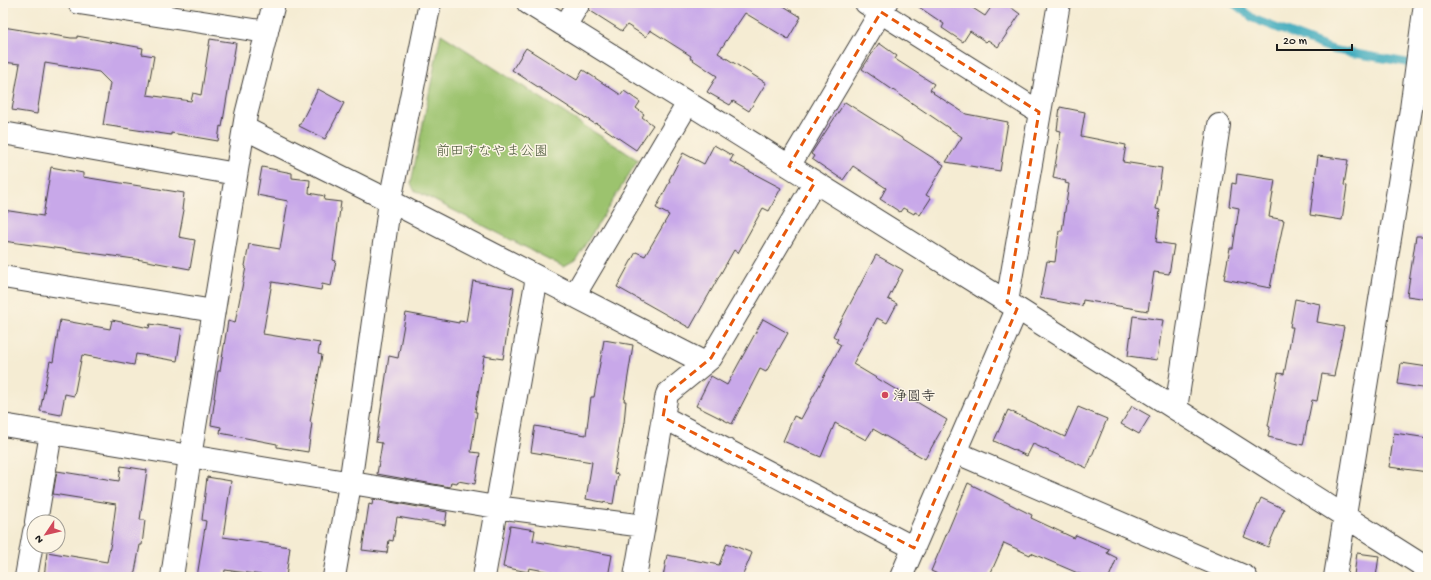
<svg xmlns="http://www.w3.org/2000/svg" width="1431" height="580" font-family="'Gochi Hand','Klee One',sans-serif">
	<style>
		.green { fill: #9cc36e; stroke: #5c7045 }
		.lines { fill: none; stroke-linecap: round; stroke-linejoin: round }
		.stream { stroke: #3eaabd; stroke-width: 8 }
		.building { fill: #c8a8e9 }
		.minor-casing { stroke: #3d3b37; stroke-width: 24 }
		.minor { stroke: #fff; stroke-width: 22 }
		.marked { fill: none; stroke: #e8590c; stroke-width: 3; stroke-dasharray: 8 5; stroke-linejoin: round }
		.poi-dot { fill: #d1495b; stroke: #fcf5e5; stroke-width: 1.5 }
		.labels { text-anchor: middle; stroke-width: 3; stroke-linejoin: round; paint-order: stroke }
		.park-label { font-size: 14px; fill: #495639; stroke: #fcf5e5 }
		.poi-label { font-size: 14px; fill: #1c1c1c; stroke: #fcf5e5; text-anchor: start }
	</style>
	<rect width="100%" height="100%" fill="#fcf5e5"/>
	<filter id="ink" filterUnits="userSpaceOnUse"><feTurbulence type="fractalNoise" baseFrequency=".025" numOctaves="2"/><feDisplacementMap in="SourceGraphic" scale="8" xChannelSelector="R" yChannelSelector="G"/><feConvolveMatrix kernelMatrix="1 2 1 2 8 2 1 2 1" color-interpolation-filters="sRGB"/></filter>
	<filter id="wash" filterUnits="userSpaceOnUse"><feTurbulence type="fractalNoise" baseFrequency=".012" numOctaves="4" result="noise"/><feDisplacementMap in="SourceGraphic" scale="16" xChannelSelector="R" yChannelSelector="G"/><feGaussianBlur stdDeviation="0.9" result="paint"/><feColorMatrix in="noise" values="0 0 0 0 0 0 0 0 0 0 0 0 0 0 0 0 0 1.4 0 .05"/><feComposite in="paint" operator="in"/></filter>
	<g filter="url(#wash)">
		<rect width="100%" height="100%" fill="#f5ecd3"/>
		<path class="green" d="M441 34 638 160 575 261 564 267 414 190 411 183Z"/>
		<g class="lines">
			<path class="stream" d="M1233 3 1254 19 1334 50 1428 66"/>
		</g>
		<g id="blocks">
			<path class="building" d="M591 3H779L801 17 788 39 745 13 718 53 766 83 749 111 733 101 730 105 707 92 717 76 690 58 691 56 650 30 646 37 627 25 622 31 589 10Z
				M913 3H965L985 16 994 3H1005L1020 14 998 47 988 40 986 42 970 31 963 42 942 28 944 24Z
				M3 27 71 38H77V36L143 48 142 54 154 56 147 95 191 101 193 93 201 95 210 39 236 43 222 127 220 126 218 141 171 133V135L103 125 110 83 99 72 45 63 37 114 12 110 20 64 3 62Z
				M879 43 897 56 895 59 934 84 930 90 934 92 933 93 966 114 1008 122 1000 171 946 162 962 137 862 69Z
				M526 48 577 80 583 70 621 95 624 91 640 102 636 108 644 114 642 117 653 125 636 150 596 123 595 124 512 70Z
				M318 89 344 103 325 139 299 126Z
				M845 102 944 165 926 195 931 198 920 215 915 212 914 214 903 208 900 212 880 199 886 188 853 166 843 180 812 159 814 156 811 154Z
				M1060 107 1085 112 1081 136 1126 145 1123 162 1162 168 1156 209 1160 210 1156 242 1174 245 1169 274 1154 272 1148 311 1083 300 1082 306 1040 298 1047 261 1055 262 1059 231H1062L1069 184 1065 183 1066 181 1053 178 1061 131 1057 130Z
				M714 145 733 156 730 161 781 188 769 211 763 208 738 253 734 250 690 328 617 287 636 252 645 256 669 215 656 208 670 181 669 180 683 153 704 164Z
				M1318 156 1348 160 1344 185 1347 186 1342 220 1310 215Z
				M51 167 83 173V177L184 193 182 210H184L179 237 195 240 190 269 142 260 3 241V210L43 216Z
				M262 167 292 173V178L310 180 309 193 325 196 324 200 341 202 333 260 336 261 331 286 322 284 321 290 272 282 263 334 320 343 318 354 322 355 310 422 312 423 308 452 277 447V444L220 433 221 427 211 425 215 398H214L218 371H220L228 321 235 323 246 267 245 266 249 244 280 249 288 201 257 195Z
				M1237 174 1275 180 1269 217 1284 220 1270 288 1224 279 1230 248H1233L1239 208 1229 206 1232 183 1236 184Z
				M1416 236H1428V299L1407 296Z
				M876 255 903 270 888 299 897 304 887 323 877 318 853 364 947 420 925 459 873 429 866 440 835 423 821 457 783 441 794 416 801 419 841 345 836 342 838 339 833 336Z
				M473 281 514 288 503 359 484 356 475 412H477L471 452 480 453 475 484 458 481 457 483 451 482 450 487 377 474 382 443 376 442 389 356 398 358 406 313 459 323V321L466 322Z
				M1295 299 1320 304 1317 322 1344 327 1334 376 1322 374 1317 401 1312 400 1303 445 1268 437 1270 427 1268 426 1278 373 1284 374 1293 327H1290Z
				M1133 316 1163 320 1157 360 1128 356Z
				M763 319 788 333 766 372 760 369 732 424 696 406 711 376 727 385Z
				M60 320 110 329 112 320 149 328 150 324 182 329 177 361 136 354 134 365 82 355 74 396 65 394 61 415 40 411 50 361 53 362Z
				M604 340 633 345 624 401H626L624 423H623L614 473 618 474 613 504 586 499 592 462 531 452 535 426 586 435 591 397H594Z
				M1401 363 1428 367V389L1398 384Z
				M1132 406 1150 416 1139 434 1121 424Z
				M1078 407 1107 419 1087 468 1033 444 1027 456 994 441 1008 410 1065 437Z
				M1394 433 1428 438V472L1389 467Z
				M121 466 147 470 140 520H145L142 545H140L134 577H44L47 552 107 562 111 542 116 504 53 494 57 471 119 481Z
				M207 477 231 481 223 537 290 547 286 577H276L225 570 224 577H197L206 521 202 520Z
				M968 483 1032 515 1031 518 1074 538 1076 535 1109 549 1107 553 1117 558 1109 577H1087L1031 553 1030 555 1004 543 989 577H944L931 571Z
				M1261 498 1284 509 1268 547 1244 537Z
				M373 499 447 512 445 525 397 517 393 541 389 540 387 553 362 550 369 504 372 505Z
				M510 526 535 530 533 541 612 555 608 577H577L529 568 528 572 503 567Z
				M727 543 752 553 742 577H663L667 555 719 565Z
				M1357 553 1379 556 1376 577 1354 575Z"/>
		</g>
	</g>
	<g filter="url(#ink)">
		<use href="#blocks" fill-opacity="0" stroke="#3d3b37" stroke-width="1"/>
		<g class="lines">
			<g class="minor-casing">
				<path id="minor" d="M79 3 267 32
					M528 3 1007 302 1428 569
					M866 3 1039 112
					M565 26 579 3
					M244 128 390 201 705 363
					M3 133 236 174
					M789 166 886 3
					M3 277 214 311
					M574 296 688 103
					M1007 302 1059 3
					M1176 409 1219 125
					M663 417 914 548
					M3 425 496 507 644 526
					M955 452 1246 577
					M36 522 51 433
					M26 577 34 532
					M172 577 190 457 246 115 274 3
					M334 577 350 484 390 201 430 3
					M484 577 537 277
					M635 577 667 394 711 358 815 182
					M901 577 1017 309
					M1335 577 1411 109 1425 3"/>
			</g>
			<use href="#minor" class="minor"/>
		</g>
	</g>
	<path class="marked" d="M881 12 1039 112 1007 302 1017 309 914 548 663 417 667 394 711 358 815 182 789 166Z"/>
	<circle class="poi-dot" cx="885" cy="395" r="4"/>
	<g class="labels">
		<g class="park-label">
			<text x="492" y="155">前田すなやま公園</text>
		</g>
		<g class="poi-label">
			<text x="893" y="400">浄圓寺</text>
		</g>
	</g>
	<rect width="1431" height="580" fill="none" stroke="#fcf5e5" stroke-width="16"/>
	<g transform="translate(46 534) rotate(235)"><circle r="19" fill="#fcf5e5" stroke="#a29e95"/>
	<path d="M0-3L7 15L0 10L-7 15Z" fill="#d1495b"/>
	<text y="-6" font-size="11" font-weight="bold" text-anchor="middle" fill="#1c1c1c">N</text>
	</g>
	<path d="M1277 44v6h75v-6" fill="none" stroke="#1c1c1c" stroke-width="2"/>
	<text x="1283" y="44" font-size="12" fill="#1c1c1c" stroke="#fcf5e5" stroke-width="3" paint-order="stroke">20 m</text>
</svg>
